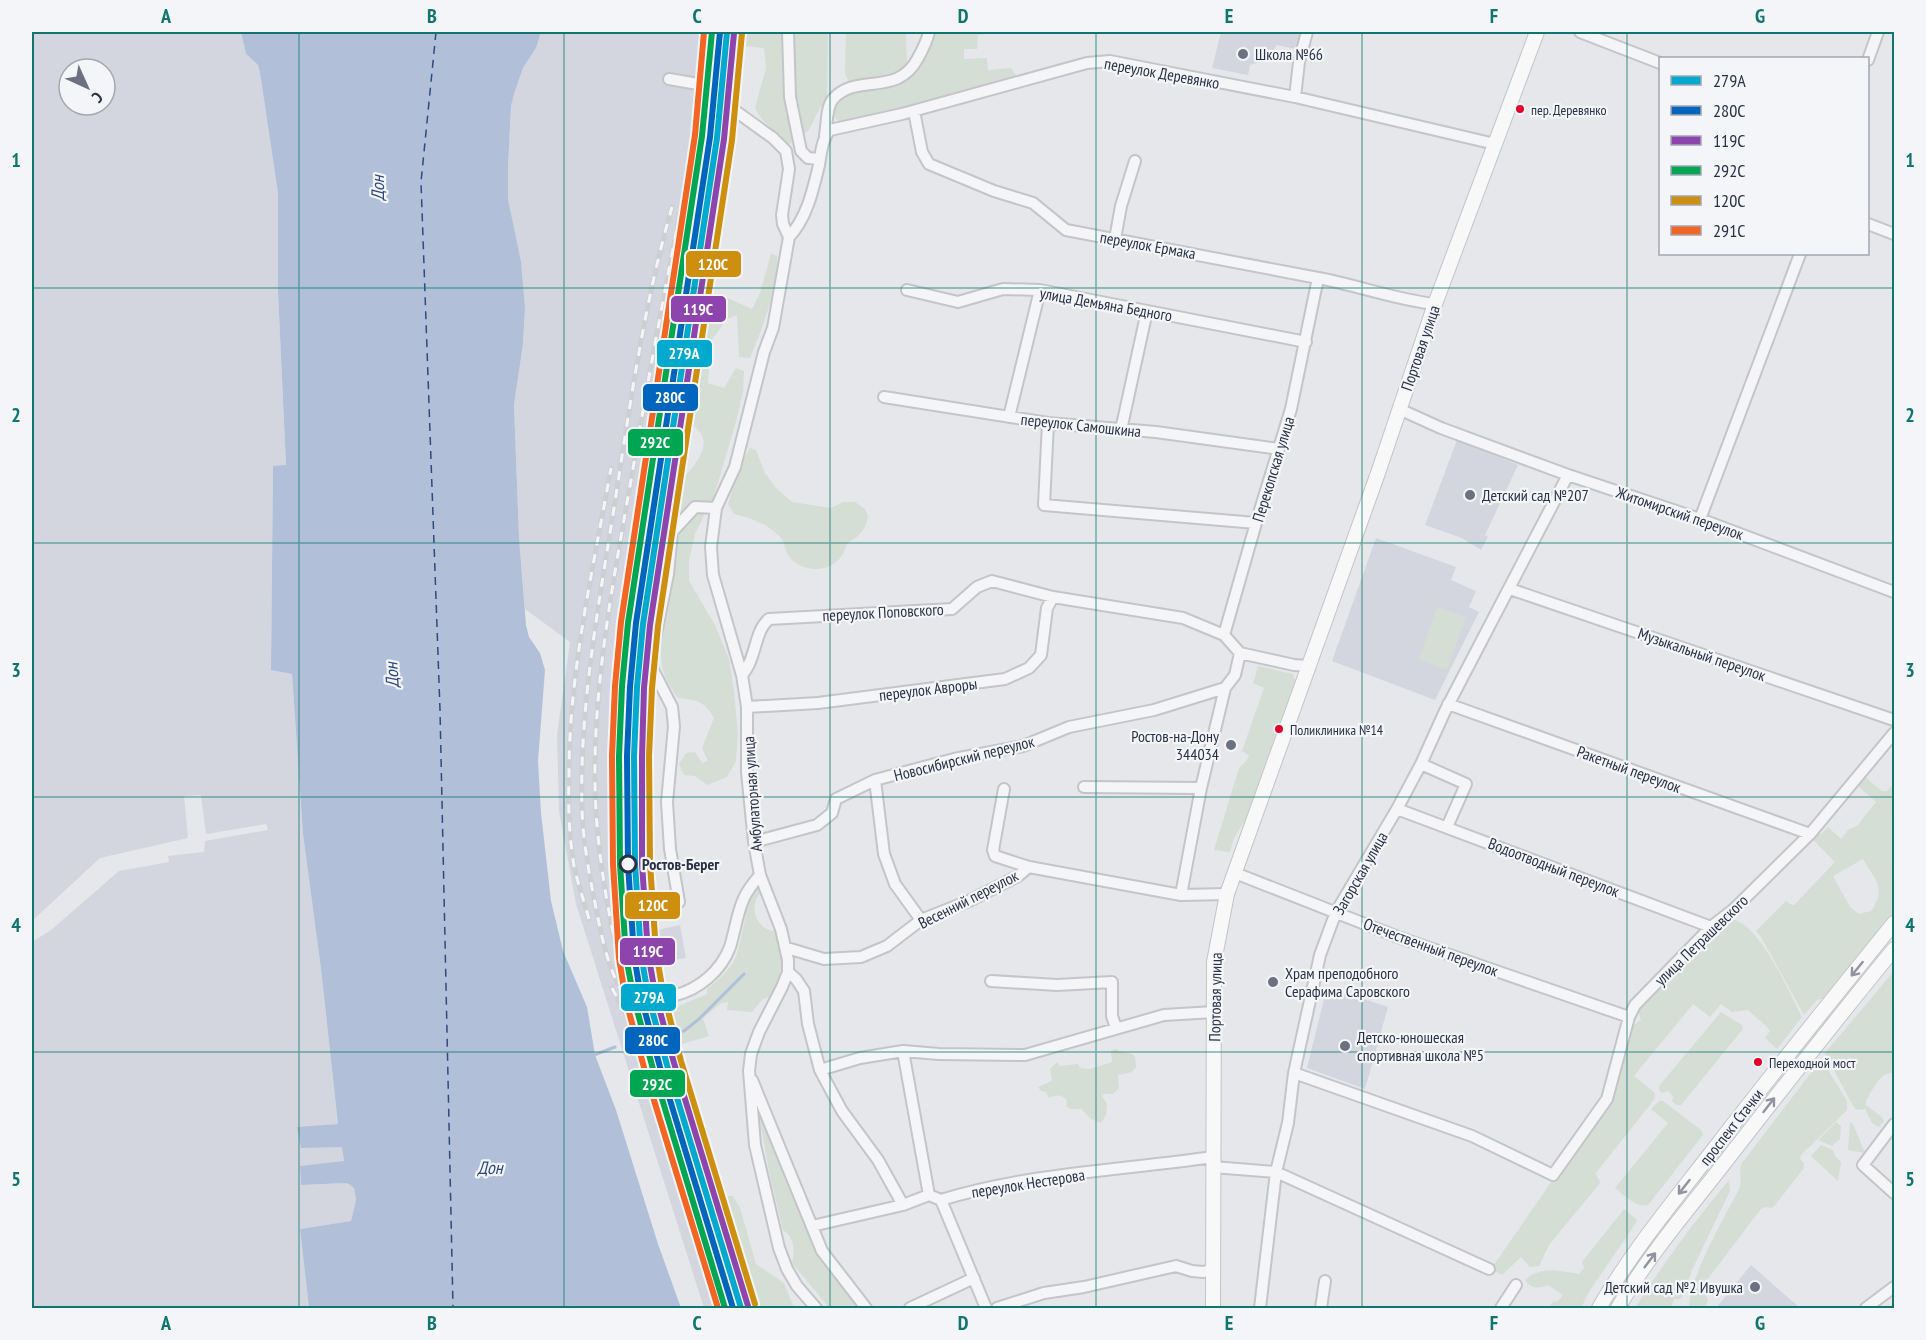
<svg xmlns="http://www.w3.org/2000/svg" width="1926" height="1340" font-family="'PT Sans Narrow',sans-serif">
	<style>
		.built { fill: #d3d6de; fill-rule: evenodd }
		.green { fill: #d4ded5; fill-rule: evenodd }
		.water { fill: #b1c0d8 }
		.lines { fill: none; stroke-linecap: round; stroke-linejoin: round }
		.stream { stroke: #b1c0d8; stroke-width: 3 }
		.ferry { stroke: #2e4a80; stroke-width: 1.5; stroke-dasharray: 8 6; stroke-linecap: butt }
		.minor-casing { stroke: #c3c5c9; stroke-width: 14 }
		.major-casing { stroke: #c1c4c9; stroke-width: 16 }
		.minor { stroke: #f5f5f7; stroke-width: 10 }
		.major { stroke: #f8f8f9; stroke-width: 14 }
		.rail-casing { stroke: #cecfd2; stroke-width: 5 }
		.rail { stroke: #f4f5f9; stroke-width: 3; stroke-dasharray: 9; stroke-linecap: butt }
		.rail-1-casing { stroke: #f4f5f9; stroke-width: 10 }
		.rail-2-casing { stroke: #f4f5f9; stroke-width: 10 }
		.rail-3-casing { stroke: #f4f5f9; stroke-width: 10 }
		.rail-4-casing { stroke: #f4f5f9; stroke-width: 10 }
		.rail-5-casing { stroke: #f4f5f9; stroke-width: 10 }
		.rail-6-casing { stroke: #f4f5f9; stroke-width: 10 }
		.rail-1 { stroke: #00a9ce; stroke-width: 6 }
		.rail-2 { stroke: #0065bd; stroke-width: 6 }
		.rail-3 { stroke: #8e44ad; stroke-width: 6 }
		.rail-4 { stroke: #00a651; stroke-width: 6 }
		.rail-5 { stroke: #ce8f0e; stroke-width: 6 }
		.rail-6 { stroke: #f26522; stroke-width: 6 }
		.oneway { stroke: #9094a0 }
		.grid { fill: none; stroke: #0f766e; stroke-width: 1.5; stroke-opacity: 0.55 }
		.poi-dot { fill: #6b7180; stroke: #f4f5f9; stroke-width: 2 }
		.bus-dot { fill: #e4002b; stroke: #f4f5f9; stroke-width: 2 }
		.stop-dot { fill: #f4f5f9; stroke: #293147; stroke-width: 3 }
		.labels { text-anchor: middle; stroke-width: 4.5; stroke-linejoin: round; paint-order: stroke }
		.bus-label { font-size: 14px; fill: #293147; stroke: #f4f5f9; text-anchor: start }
		.poi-label { font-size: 16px; fill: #293147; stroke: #f4f5f9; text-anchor: start }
		.street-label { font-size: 16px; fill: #293147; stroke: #f4f5f9 }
		.stop-label { font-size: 16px; font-weight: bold; fill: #293147; stroke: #f4f5f9; text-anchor: start }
		.water-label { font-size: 18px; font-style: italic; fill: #2e4a80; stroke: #f4f5f9 }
		.line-badge { stroke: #f4f5f9; stroke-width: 2 }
		.badge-label { font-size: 16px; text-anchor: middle; font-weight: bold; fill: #fff }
		.neatline { fill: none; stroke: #0f766e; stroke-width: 2 }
		.grid-label { font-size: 20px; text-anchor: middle; font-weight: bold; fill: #0f766e }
	</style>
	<rect width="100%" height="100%" fill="#e5e7eb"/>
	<path class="built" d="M32 32H241L246 54 258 65 260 73 278 193V292L286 466H273L271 670 292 673 303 834 321 969 338 1124 298 1128 343 1147 344 1162 300 1166 301 1185 347 1183 354 1188 356 1200 351 1221 300 1229 309 1308H32V942L51 930 119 871 169 862 168 856 204 852 205 841 268 830 266 824 206 834 201 795 184 796 188 838 100 858 32 921ZM69 69H105V105H69Z
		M541 32H735L724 102 708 249 666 525 644 694 638 772 644 933 680 925 686 958 647 964 755 1308H704L576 904 559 811 557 735 570 642 525 609 519 537 514 405 523 344 525 307 521 261 508 199V167L511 106 515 91 523 68 536 48Z
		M1221 32H1301L1296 49 1277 45 1266 60 1250 65 1248 75 1212 68Z
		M1457 440 1518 465 1485 535 1488 537 1481 550 1462 538 1425 525Z
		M1376 538 1456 567 1451 580 1476 591 1469 607 1479 612 1435 700 1332 661Z
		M1327 987 1388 1007 1365 1089 1307 1068Z
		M1751 1265 1800 1308H1716Z"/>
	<path class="green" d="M742 32H828L827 100 820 108 809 130 788 145 761 118 755 108 766 68 764 48 743 46Z
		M846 32H906L907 66 897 75 850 83 845 74Z
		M931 32H986V34L978 35 977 49H964V59L987 58 988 70 1011 68 1017 77 1015 81 913 108 842 123 835 118C832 111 834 103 840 98 849 94 858 90 868 87 882 83 900 86 910 75Z
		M771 254 777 256C779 286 762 329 750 358L739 357 737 315 727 319 710 342 708 383 724 388 736 368 744 371 743 392 737 418 714 496 695 534 689 560V581L715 625 729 659 734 691 738 734 736 761 727 777 707 785 695 776 684 775 679 764 686 753 695 752 702 763 708 761 702 748 714 718C704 701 698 700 678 698 652 663 661 645 669 605L658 589 672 487C684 479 708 454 703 438 699 428 690 423 682 419 687 385 689 310 723 296L752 309 760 293Z
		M750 448 756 450 765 473 776 488 792 502 831 508 843 502H855L865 509 868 516C866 526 863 533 854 539 851 541 849 541 847 544 845 548 844 553 841 557 829 573 801 573 789 556 784 550 785 541 779 536 766 523 751 518 734 514L728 504 738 470Z
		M1437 607 1466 617 1447 670 1419 659Z
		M1258 666 1293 674 1295 681 1245 820 1234 838 1230 852 1214 850 1239 768 1247 760 1249 755 1242 751 1264 688 1253 683Z
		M1865 777 1882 791H1887L1894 783V912L1825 998 1817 1000 1804 1015 1761 937 1756 931 1786 901 1792 905H1794L1835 862 1812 839 1817 833 1821 834 1828 827 1841 839 1848 830 1857 826 1876 802 1857 785ZM1863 859C1876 882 1887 887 1871 911L1859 914 1850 907 1833 876Z
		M760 884 763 891C748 903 754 927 772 931L776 929C785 959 784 967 773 995L762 1000 752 1012 727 1010 728 1002 721 1003 703 1018 709 1036 675 1046 664 1009 677 1007 707 994V989C716 982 726 973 733 963 744 944 744 897 760 884Z
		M1729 919C1758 919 1790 994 1802 1017L1777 1049 1765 1038 1770 1031 1767 1027 1748 1010 1732 1012 1721 1004 1710 1017 1693 1004 1634 1076 1655 1093 1654 1100 1595 1174 1599 1179 1600 1183 1549 1245 1539 1266 1530 1267 1521 1257 1502 1275 1491 1269 1608 1100 1622 1054 1634 1025 1641 1020 1637 1008 1714 928 1720 931 1724 929 1722 922Z
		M1894 971V1073C1880 1071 1873 1090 1866 1101V1105L1882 1117 1884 1121 1879 1127 1872 1123 1865 1109 1857 1110 1853 1106 1825 1053Z
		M1721 1012 1742 1025 1743 1029 1681 1105H1677L1672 1101 1673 1096 1668 1091 1662 1093 1659 1090V1086Z
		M1116 1049C1122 1054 1129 1051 1135 1056L1136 1067 1132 1072 1118 1075 1119 1088 1113 1094H1104L1102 1096 1107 1104 1106 1115 1101 1123 1091 1119 1081 1109H1070L1066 1106 1067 1100C1061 1094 1056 1095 1049 1098L1046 1092 1041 1091 1038 1087 1052 1081 1050 1069 1057 1062 1060 1066 1078 1064 1080 1068 1090 1069 1112 1062 1111 1051Z
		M1817 1065H1825L1847 1101V1110L1801 1155 1800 1159 1804 1163V1168L1775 1205 1771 1208 1765 1207 1761 1209 1704 1284 1703 1288 1708 1301 1704 1308H1689C1690 1275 1724 1219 1740 1187 1742 1179 1738 1170 1742 1163Z
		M755 1094 790 1179 786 1182 792 1194 796 1193 845 1284 842 1287 847 1293 851 1291 864 1308H827L826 1304 792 1263C795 1250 795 1239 783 1230L770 1176Z
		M1659 1101H1663L1701 1130 1703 1135 1648 1205C1635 1208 1625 1195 1615 1188L1668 1123 1651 1109Z
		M1836 1122 1841 1126 1840 1139 1832 1146 1818 1140Z
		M1850 1122 1853 1124 1865 1153 1848 1150Z
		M1821 1145 1833 1150 1835 1156 1841 1162 1838 1181 1811 1156Z
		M1729 1180 1730 1191 1692 1270 1683 1296 1680 1299H1674L1671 1308H1635C1663 1263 1695 1221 1729 1180Z
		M728 1196H733L740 1208 756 1264 784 1283 794 1308H757L742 1280 720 1208Z
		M1624 1209 1637 1220 1636 1223 1590 1290 1581 1308H1548L1553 1302 1558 1301 1563 1295 1548 1285C1539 1289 1531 1289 1525 1280 1540 1266 1560 1271 1579 1274L1584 1268 1582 1262Z"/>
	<path class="water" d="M241 32H541L536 48 523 68 515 91 511 106 508 167V199L521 261 525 307 523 344 514 405 519 537 526 625 529 637 540 653 545 670 538 761 541 813 551 901 563 951 587 1007 595 1055 616 1110 658 1244 681 1308H309L300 1229 351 1221 356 1200 354 1188 347 1183 301 1185 300 1166 344 1161 342 1147 301 1148 297 1127 338 1124 321 969 303 834 292 674 271 670 273 466 286 465 278 292V193L260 73 258 65 246 54Z"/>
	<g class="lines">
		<path class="stream" d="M665 1034 684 1031 699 1019 744 974
			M594 1055 615 1047"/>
		<path class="ferry" d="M436 32 421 182 440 710 453 1308"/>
		<g class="minor-casing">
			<path id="minor" d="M788 32 790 97 801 151 808 158 820 159
				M1580 32 1660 63
				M1868 60 1878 32
				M669 79 698 84 773 138 786 151 789 169 782 215 783 224 789 237
				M1295 97 1299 62 1307 32
				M914 111 922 152 929 164 994 191 1033 203 1066 230 1318 278C1357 285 1396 300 1435 304
				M825 135C827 125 826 107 833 99 857 72 897 98 918 58 923 49 927 41 929 32
				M1868 224 1894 234
				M1115 239 1121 206 1135 161
				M907 290 958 302 1003 289 1040 290 1306 342
				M884 397 1048 423 1156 432 1279 449
				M1399 409 1441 428 1568 475 1700 519 1894 592
				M1009 417 1040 290
				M1048 423 1044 505 1256 523
				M1121 430 1147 311
				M1700 519 1800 254
				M1510 589 1894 720
				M1240 653 1224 635 1256 523 1291 409 1318 278
				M1240 653 1294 665 1308 666
				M742 675C757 658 754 631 769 619L952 609 977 587 992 581 1053 597 1183 618 1224 635
				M1448 704 1810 834
				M747 707 818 703 1005 679 1029 668 1041 655 1047 608 1053 597
				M1421 764 1466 784 1447 827
				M875 780 884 854 895 884 921 920
				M1084 787 1201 788
				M1004 789 993 850 995 856 1029 867
				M1397 809 1711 927
				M754 842 817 825 832 813 836 799 875 780 954 759 1023 746 1069 727 1154 710 1225 688
				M1235 873 1398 937 1629 1017
				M1181 895 1201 788 1225 688 1235 675 1240 653
				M679 902 670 849 667 802 674 726 672 707 650 664 668 574 672 532 695 507 716 508
				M787 948 824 959 861 957 887 946 921 920 969 901 1018 876 1029 867 1181 895 1227 894
				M788 972 796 979 804 991 808 1024 820 1070 842 1111 878 1160 903 1205
				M991 981 1057 985 1112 982V1016L1116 1028
				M676 995C699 989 721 971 730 947 735 931 737 913 744 898 748 889 754 882 760 875
				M903 1051 929 1195
				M820 1070 860 1058 903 1051 939 1054 1025 1055 1164 1015 1214 1012
				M1294 1073 1472 1136 1553 1175 1607 1099 1629 1017 1635 1005 1711 927 1734 909 1810 834 1894 733
				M752 1080 822 1251 866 1308
				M1894 1124 1863 1165 1894 1193
				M1213 1167 1276 1172 1489 1269
				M941 1200 986 1308
				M812 1226 903 1205 929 1195 941 1200C1028 1173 1124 1170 1213 1157
				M816 1308 797 1286 787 1269 779 1248 755 1145 749 1071 751 1054 759 1032 782 987 788 972V960L781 929 760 875 754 842 747 772V707L742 675 713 575 711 547 716 508 735 467 764 352 773 328 789 237C807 218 813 190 819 165 821 153 822 139 830 130L902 114 1087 63 1110 61 1295 97 1495 144
				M910 1308 974 1278
				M997 1308 1044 1293 1084 1287 1176 1266 1192 1271 1203 1272 1213 1270
				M1260 1308 1276 1172 1288 1123 1294 1073 1320 955 1336 912 1397 809 1421 764 1445 711 1568 475
				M1321 1308 1325 1281
				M1501 1308 1516 1285
				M1866 1308 1894 1287"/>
		</g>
		<g class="major-casing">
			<path id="major" d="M1213 1308 1214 962 1227 894 1378 473 1435 304 1537 32
				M1599 1308C1632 1251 1674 1201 1714 1149 1773 1073 1833 998 1894 923
				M1618 1308C1645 1261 1681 1218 1715 1175 1774 1099 1833 1023 1894 949"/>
		</g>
		<use href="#minor" class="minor"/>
		<use href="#major" class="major"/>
		<g class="rail-casing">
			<path id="rail" d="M699 80 706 32
				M589 919C584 901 578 884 574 866 569 836 568 805 569 775 569 671 593 570 611 468
				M612 988 637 1035
				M623 994C607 966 601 934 595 903 589 873 583 841 582 809 579 704 600 599 616 495 631 398 645 300 672 207
				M645 1037C639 1019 631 1001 626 983 610 928 600 869 596 812 589 689 617 565 637 445 661 306 688 169 717 32"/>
		</g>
		<use href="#rail" class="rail"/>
		<g class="rail-1-casing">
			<path id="rail-1" d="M727 32 717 138 643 624 637 687 634 756 635 864 641 954 648 995 667 1065 741 1308"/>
		</g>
		<g class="rail-2-casing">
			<path id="rail-2" d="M720 32 710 137 636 623 630 687 627 756 628 864 634 955 641 997 660 1067 733 1308"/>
		</g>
		<g class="rail-3-casing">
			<path id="rail-3" d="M734 33 724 139 650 625 644 688 642 756V864L648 953 655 993 674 1063 748 1306"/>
		</g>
		<g class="rail-4-casing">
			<path id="rail-4" d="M712 32 702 136 628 623 622 686 619 756 620 864 626 957 634 999 653 1069 725 1308"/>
		</g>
		<g class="rail-5-casing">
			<path id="rail-5" d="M742 33 732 140 658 626 652 688 649 756 650 863 656 952 663 992 681 1061 755 1304"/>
		</g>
		<g class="rail-6-casing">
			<path id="rail-6" d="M704 32 695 135 621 622 615 686 612 756 613 864 619 958 626 1001 645 1071 718 1308"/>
		</g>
		<use href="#rail-1" class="rail-1"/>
		<use href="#rail-2" class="rail-2"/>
		<use href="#rail-3" class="rail-3"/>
		<use href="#rail-4" class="rail-4"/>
		<use href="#rail-5" class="rail-5"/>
		<use href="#rail-6" class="rail-6"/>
	</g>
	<defs><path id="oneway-shaft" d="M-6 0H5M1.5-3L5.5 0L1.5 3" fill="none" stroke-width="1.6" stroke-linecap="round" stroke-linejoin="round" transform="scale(1.5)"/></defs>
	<g class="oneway">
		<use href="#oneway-shaft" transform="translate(1857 969) rotate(129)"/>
		<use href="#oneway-shaft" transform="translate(1769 1105) rotate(-52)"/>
		<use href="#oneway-shaft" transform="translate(1684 1187) rotate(128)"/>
		<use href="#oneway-shaft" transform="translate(1650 1260) rotate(-53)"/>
	</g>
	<path class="grid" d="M299 32V1308M564 32V1308M830 32V1308M1096 32V1308M1362 32V1308M1627 32V1308M32 288H1894M32 543H1894M32 797H1894M32 1052H1894"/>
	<g class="poi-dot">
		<circle cx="1243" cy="54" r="6"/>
		<circle cx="1470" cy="495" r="6"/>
		<circle cx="1231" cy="745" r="6"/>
		<circle cx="1273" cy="982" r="6"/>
		<circle cx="1345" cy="1046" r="6"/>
		<circle cx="1755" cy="1287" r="6"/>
	</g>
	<g class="bus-dot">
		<circle cx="1520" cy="109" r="5"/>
		<circle cx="1279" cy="729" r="5"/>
		<circle cx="1758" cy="1062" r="5"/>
	</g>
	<circle class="stop-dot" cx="628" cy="864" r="8"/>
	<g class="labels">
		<g class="bus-label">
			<text x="1531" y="115">пер. Деревянко</text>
			<text x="1290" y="735">Поликлиника №14</text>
			<text x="1769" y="1068">Переходной мост</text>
		</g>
		<g class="poi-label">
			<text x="1255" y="60">Школа №66</text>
			<text x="1482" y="501">Детский сад №207</text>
			<text x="1219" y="742" text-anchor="end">Ростов-на-Дону<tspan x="1219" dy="18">344034</tspan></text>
			<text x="1285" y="979">Храм преподобного<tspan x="1285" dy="18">Серафима Саровского</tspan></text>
			<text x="1357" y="1043">Детско-юношеская<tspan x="1357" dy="18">спортивная школа №5</tspan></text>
			<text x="1743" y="1293" text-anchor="end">Детский сад №2 Ивушка</text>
		</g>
		<g class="street-label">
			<text transform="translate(1162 73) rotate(10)" y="6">переулок Деревянко</text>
			<text transform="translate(1148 245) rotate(10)" y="6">переулок Ермака</text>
			<text transform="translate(1106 304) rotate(10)" y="6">улица Демьяна Бедного</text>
			<text transform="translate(1420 348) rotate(-71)" y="6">Портовая улица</text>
			<text transform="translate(1081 425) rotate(6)" y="6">переулок Самошкина</text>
			<text transform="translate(1273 469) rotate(-73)" y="6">Перекопская улица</text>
			<text transform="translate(1680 513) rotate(19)" y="6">Житомирский переулок</text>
			<text transform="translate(883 612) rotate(-3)" y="6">переулок Поповского</text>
			<text transform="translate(1702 654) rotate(19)" y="6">Музыкальный переулок</text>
			<text transform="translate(928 689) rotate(-7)" y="6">переулок Авроры</text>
			<text transform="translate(964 758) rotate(-14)" y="6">Новосибирский переулок</text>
			<text transform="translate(1629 769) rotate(20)" y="6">Ракетный переулок</text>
			<text transform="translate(752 794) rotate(-94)" y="6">Амбулаторная улица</text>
			<text transform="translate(1554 867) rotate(21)" y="6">Водоотводный переулок</text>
			<text transform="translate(1360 873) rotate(-60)" y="6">Загорская улица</text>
			<text transform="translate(968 899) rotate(-27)" y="6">Весенний переулок</text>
			<text transform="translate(1701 940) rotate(-44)" y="6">улица Петрашевского</text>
			<text transform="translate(1431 947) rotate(20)" y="6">Отечественный переулок</text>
			<text transform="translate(1215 997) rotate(-89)" y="6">Портовая улица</text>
			<text transform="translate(1731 1127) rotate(-52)" y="6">проспект Стачки</text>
			<text transform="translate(1028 1183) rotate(-9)" y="6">переулок Нестерова</text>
		</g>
		<g class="stop-label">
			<text x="642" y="870">Ростов-Берег</text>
		</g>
		<g class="water-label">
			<text transform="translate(378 188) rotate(-90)" y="6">Дон</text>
			<text transform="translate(392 675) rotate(-93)" y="6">Дон</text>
			<text x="490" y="1174">Дон</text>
		</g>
	</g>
	<g class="line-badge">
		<rect x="685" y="250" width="57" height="28" rx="6" fill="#ce8f0e"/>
		<rect x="670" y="295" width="57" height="28" rx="6" fill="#8e44ad"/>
		<rect x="656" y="339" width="57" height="29" rx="6" fill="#00a9ce"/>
		<rect x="642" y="383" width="57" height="29" rx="6" fill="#0065bd"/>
		<rect x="627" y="428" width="57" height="29" rx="6" fill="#00a651"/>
		<rect x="624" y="891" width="57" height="29" rx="6" fill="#ce8f0e"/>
		<rect x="619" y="937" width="57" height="29" rx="6" fill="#8e44ad"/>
		<rect x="620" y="983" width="57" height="29" rx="6" fill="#00a9ce"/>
		<rect x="624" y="1026" width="57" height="29" rx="6" fill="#0065bd"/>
		<rect x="629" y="1069" width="57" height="29" rx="6" fill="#00a651"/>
	</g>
	<g class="badge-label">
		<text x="713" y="270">120С</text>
		<text x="698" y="315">119С</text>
		<text x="684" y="359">279А</text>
		<text x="670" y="403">280С</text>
		<text x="655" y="448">292С</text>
		<text x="653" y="911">120С</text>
		<text x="648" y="957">119С</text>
		<text x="649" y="1003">279А</text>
		<text x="653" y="1046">280С</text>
		<text x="657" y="1090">292С</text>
	</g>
	<rect width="1926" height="1340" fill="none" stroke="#f4f5f9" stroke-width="66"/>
	<rect x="1659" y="57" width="210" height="198" fill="#f4f5f9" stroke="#a3a7b2" stroke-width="1.5"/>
	<rect x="1671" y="76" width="30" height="9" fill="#00a9ce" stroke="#a3a7b2" stroke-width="1.5"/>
	<text x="1713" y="87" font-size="18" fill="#293147">279А</text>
	<rect x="1671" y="106" width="30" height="9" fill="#0065bd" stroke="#a3a7b2" stroke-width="1.5"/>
	<text x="1713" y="117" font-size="18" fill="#293147">280С</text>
	<rect x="1671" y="136" width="30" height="9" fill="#8e44ad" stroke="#a3a7b2" stroke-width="1.5"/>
	<text x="1713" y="147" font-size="18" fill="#293147">119С</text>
	<rect x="1671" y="166" width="30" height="9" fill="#00a651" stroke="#a3a7b2" stroke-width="1.5"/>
	<text x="1713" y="177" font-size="18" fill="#293147">292С</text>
	<rect x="1671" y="196" width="30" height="9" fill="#ce8f0e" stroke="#a3a7b2" stroke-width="1.5"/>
	<text x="1713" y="207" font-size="18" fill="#293147">120С</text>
	<rect x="1671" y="226" width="30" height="9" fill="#f26522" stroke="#a3a7b2" stroke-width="1.5"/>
	<text x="1713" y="237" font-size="18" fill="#293147">291С</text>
	<g transform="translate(87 87) rotate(135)"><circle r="28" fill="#f4f5f9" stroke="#a3a7b2" stroke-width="1.5"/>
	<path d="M0-4.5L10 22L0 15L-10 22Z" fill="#6b7180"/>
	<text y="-9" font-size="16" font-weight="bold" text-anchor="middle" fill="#293147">С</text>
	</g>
	<rect x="33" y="33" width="1860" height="1274" class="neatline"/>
	<g class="grid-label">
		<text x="166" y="23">A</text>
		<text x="432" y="23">B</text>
		<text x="697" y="23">C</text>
		<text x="963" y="23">D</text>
		<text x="1229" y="23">E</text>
		<text x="1494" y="23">F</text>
		<text x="1760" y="23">G</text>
		<text x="16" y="167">1</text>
		<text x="1910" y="167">1</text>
		<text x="16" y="422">2</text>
		<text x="1910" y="422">2</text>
		<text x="16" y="677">3</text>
		<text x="1910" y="677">3</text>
		<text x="16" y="932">4</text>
		<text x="1910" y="932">4</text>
		<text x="16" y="1186">5</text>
		<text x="1910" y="1186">5</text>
		<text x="166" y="1330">A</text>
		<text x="432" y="1330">B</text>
		<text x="697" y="1330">C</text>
		<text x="963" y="1330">D</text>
		<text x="1229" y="1330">E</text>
		<text x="1494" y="1330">F</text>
		<text x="1760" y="1330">G</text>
	</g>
</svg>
